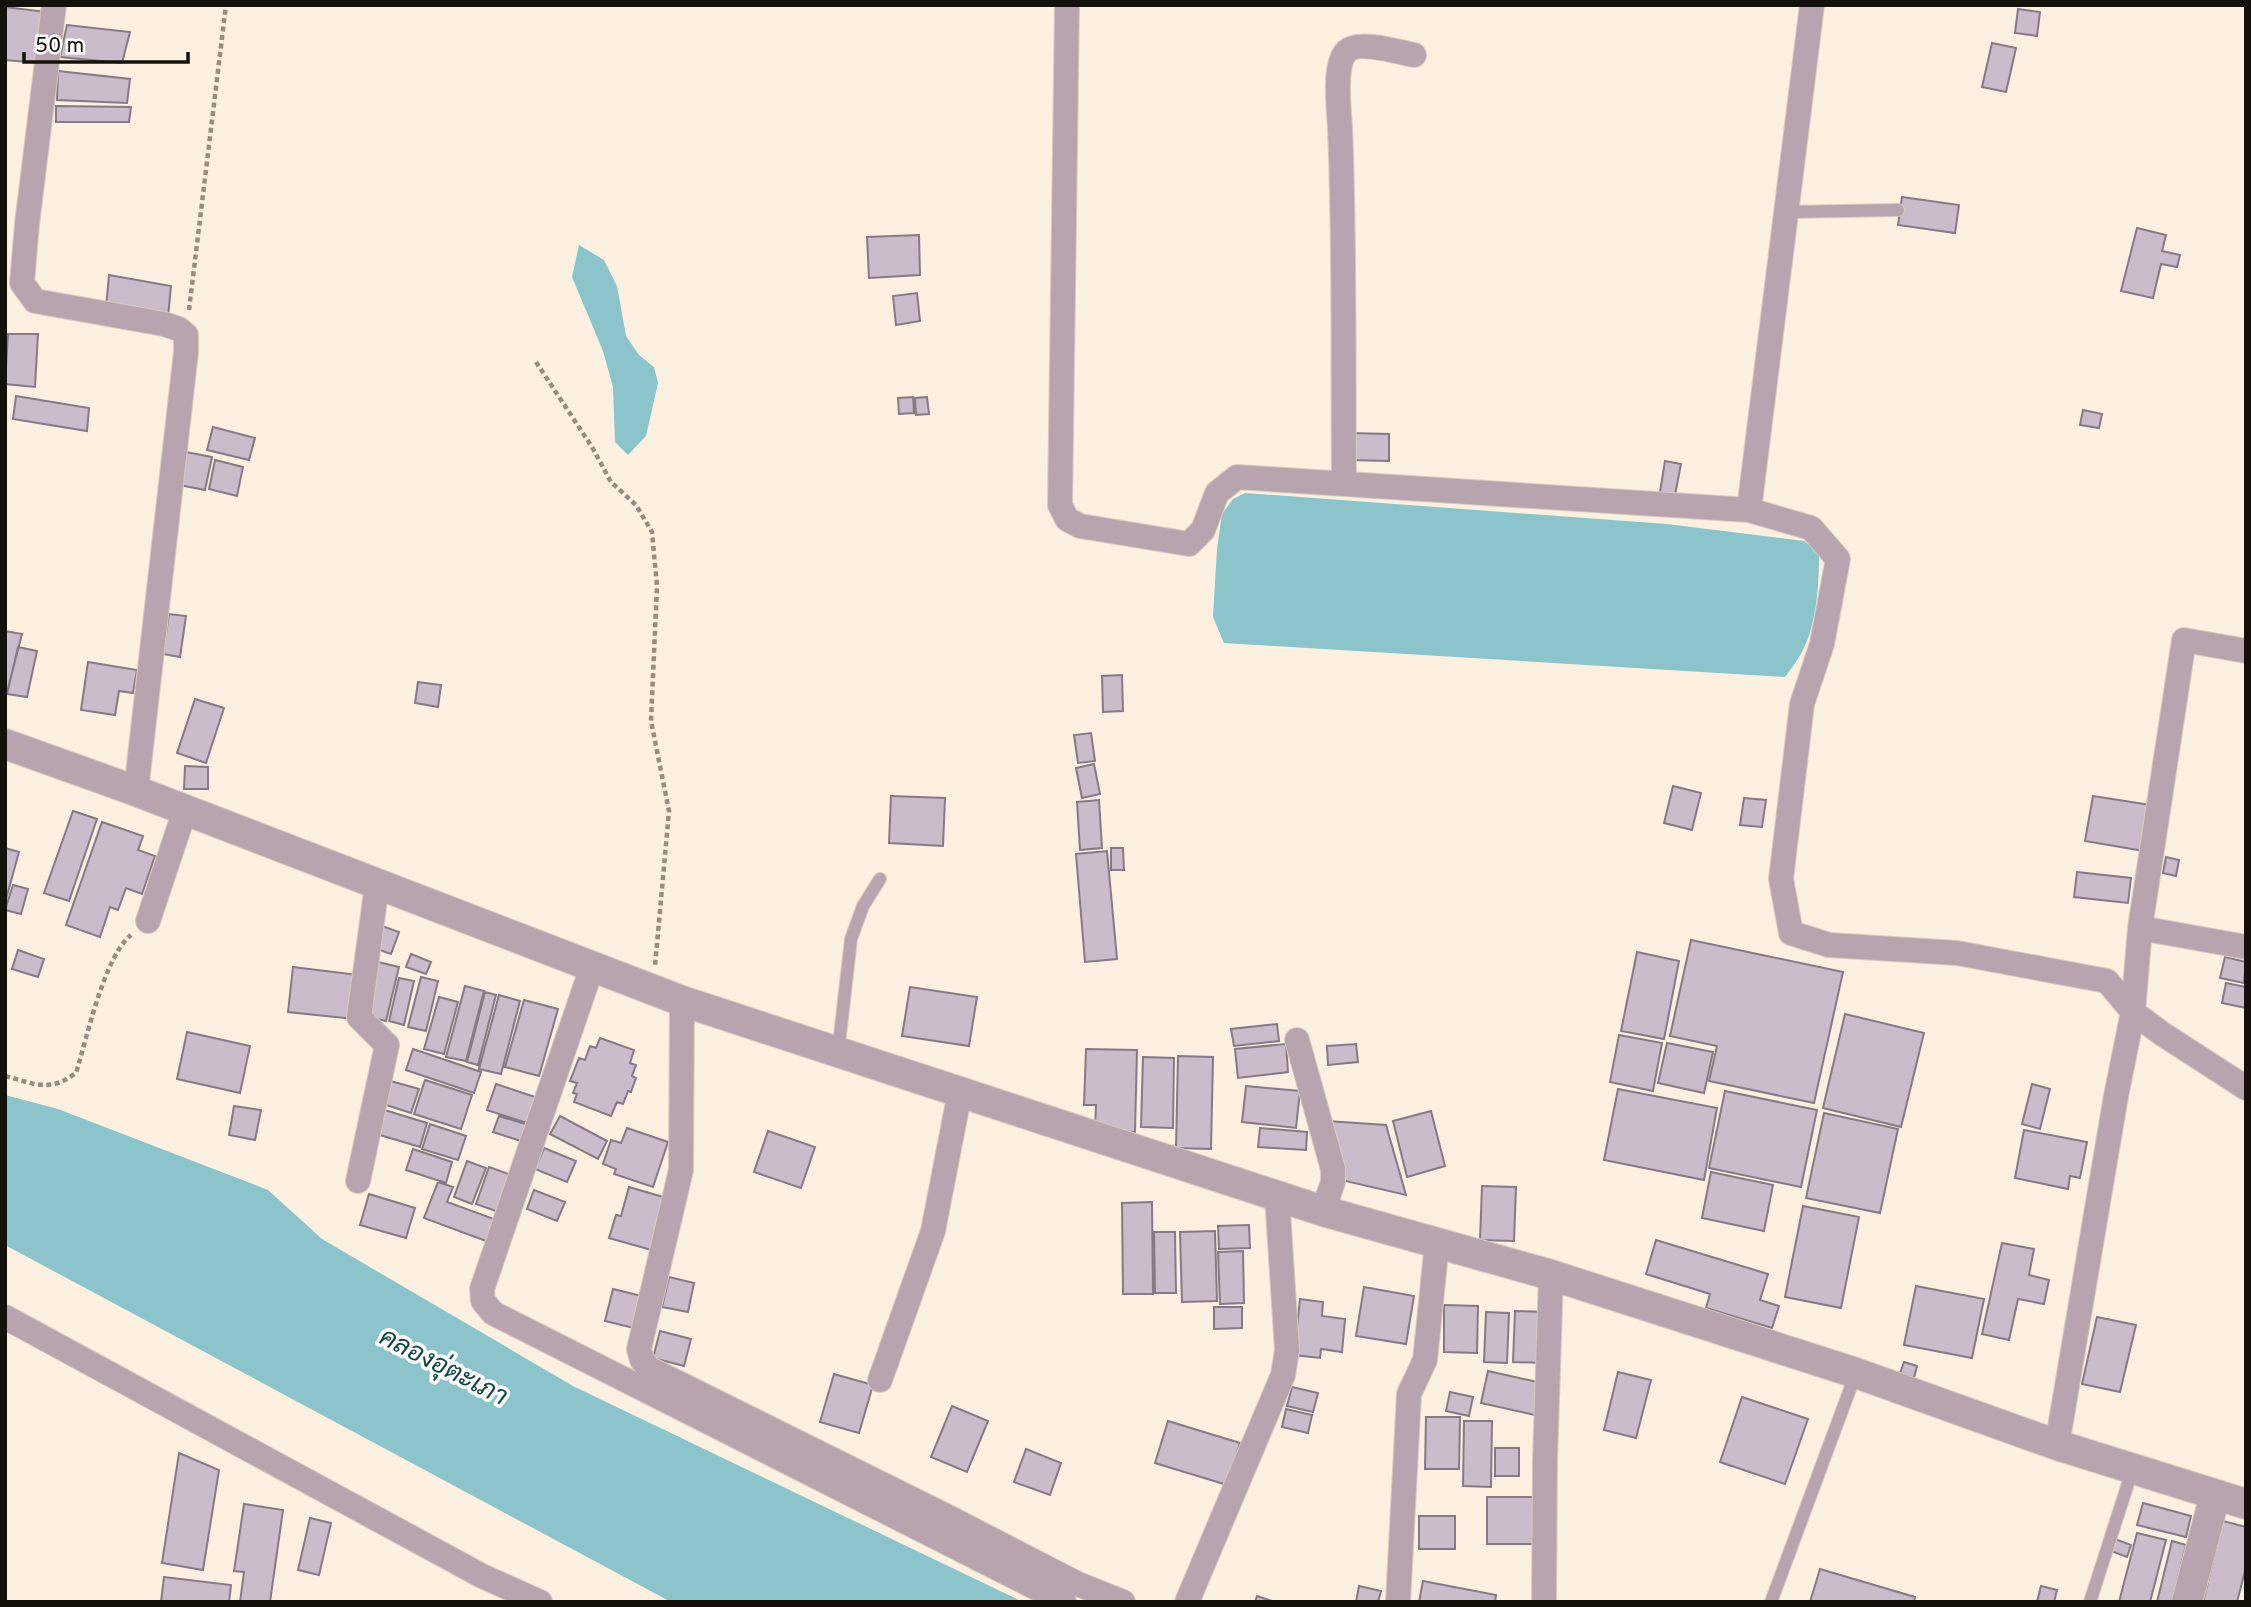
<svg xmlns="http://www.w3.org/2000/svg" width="2251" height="1607" font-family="Overpass,Sarabun,sans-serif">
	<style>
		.water { fill: #8bc5cb }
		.building { fill: #cabcca; stroke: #877a87; stroke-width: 2 }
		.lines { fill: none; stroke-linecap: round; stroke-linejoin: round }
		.service-casing { stroke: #d7ccbe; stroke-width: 14 }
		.minor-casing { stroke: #d7ccbe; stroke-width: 26 }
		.tertiary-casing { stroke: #d7ccbe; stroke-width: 32 }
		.path { stroke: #958d81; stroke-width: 4.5; stroke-dasharray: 5 3.5; stroke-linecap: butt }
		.service { stroke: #b7a4af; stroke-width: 12 }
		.minor { stroke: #b7a4af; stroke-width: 24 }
		.tertiary { stroke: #b7a4af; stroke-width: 30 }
		.labels { text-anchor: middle; stroke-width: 7; stroke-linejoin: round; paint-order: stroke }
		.water-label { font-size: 26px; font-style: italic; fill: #11464b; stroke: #fff }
	</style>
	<rect width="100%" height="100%" fill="#fcf0e0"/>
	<path class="water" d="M579 245 604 260 617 286 626 336 639 355 654 367 658 383 646 436 628 455 615 442 613 387 603 351 572 277Z
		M1245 493 1667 524 1804 541 1819 553C1819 584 1817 622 1803 650 1798 660 1791 669 1785 677L1224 643 1213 617 1217 549 1222 514 1233 499Z
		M5 1095 58 1109 268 1190 322 1239 573 1386 1023 1602H671L5 1245Z"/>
	<path class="building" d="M5 7 47 12 40 63 5 60Z
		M2018 9 2040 12 2037 36 2015 33Z
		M67 25 130 32 122 63 60 57Z
		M1992 43 2016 48 2006 92 1982 87Z
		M58 71 130 79 127 103 57 100Z
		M56 106 131 107 129 122H56Z
		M1902 197 1959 205 1955 233 1898 225Z
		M2137 228 2166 235 2162 251 2180 255 2177 267 2161 264 2153 298 2121 291Z
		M919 235 920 275 869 278 867 237Z
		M109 275 171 286 168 317 106 308Z
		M917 293 920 321 896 325 893 296Z
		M8 334H38L35 387 5 384Z
		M16 396 89 408 87 431 13 419Z
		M913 397 914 413 899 414 898 398Z
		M927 397 929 414 916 415 915 398Z
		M2083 410 2102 414 2099 428 2080 425Z
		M213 427 255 438 249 460 207 450Z
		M1349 433 1389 434V461L1348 460Z
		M186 452 212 457 205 490 179 485Z
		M215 460 243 467 237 496 209 489Z
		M1665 461 1681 464 1675 495 1660 492Z
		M169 614 186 616 180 657 163 654Z
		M5 631 22 634 5 700Z
		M18 647 37 651 27 697 7 694Z
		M88 662 137 670 133 693 119 691 115 715 81 710Z
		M1122 675 1123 711 1103 712 1102 676Z
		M418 682 441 685 438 707 415 703Z
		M195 699 224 708 206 763 177 753Z
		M1091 733 1095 761 1078 763 1074 735Z
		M1094 764 1100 794 1082 798 1076 768Z
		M185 766 208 767V789H184Z
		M1673 786 1701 793 1692 830 1664 823Z
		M891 796 945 798 943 846 889 843Z
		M2093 796 2151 805 2144 851 2085 841Z
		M1744 798 1766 800 1762 827 1740 825Z
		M1099 800 1102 848 1080 850 1077 802Z
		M73 811 97 819 69 901 44 893Z
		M102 822 143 836 138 850 155 856 142 894 126 888 118 910 110 907 100 937 66 925Z
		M5 848 19 852 5 903Z
		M1111 848H1123L1124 870H1111Z
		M1107 851 1117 959 1085 962 1076 854Z
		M2166 857 2179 860 2176 876 2163 873Z
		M2077 872 2131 878 2128 903 2074 897Z
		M13 885 28 889 21 914 5 910Z
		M382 926 399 932 391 954 374 948Z
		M1691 940 1843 972 1814 1103 1709 1081 1717 1046 1670 1036Z
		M18 950 44 959 38 977 12 969Z
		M1637 952 1679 961 1664 1039 1621 1031Z
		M411 954 431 962 426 974 406 967Z
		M2225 957 2246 962 2244 983 2220 978Z
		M378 962 399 967 386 1021 365 1016Z
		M293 967 359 975 354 1019 288 1012Z
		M421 977 438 981 426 1031 408 1027Z
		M399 978 414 981 404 1025 389 1021Z
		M2226 983 2246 987V1008L2222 1003Z
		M465 986 484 991 466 1061 446 1057Z
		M910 987 977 997 969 1046 902 1036Z
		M485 992 496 995 478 1065 467 1062Z
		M499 995 520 1001 501 1074 479 1069Z
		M439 997 458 1002 444 1054 424 1049Z
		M524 1000 558 1009 539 1076 505 1067Z
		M1845 1014 1924 1033 1901 1127 1823 1108Z
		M1277 1024 1279 1041 1234 1046 1231 1029Z
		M187 1032 250 1046 240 1093 177 1079Z
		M1619 1035 1662 1043 1653 1091 1610 1082Z
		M600 1038 634 1050 630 1063 636 1065 632 1076 636 1078 631 1092 628 1091 623 1104 617 1102 611 1116 574 1102 577 1094 573 1093 577 1083 570 1081 579 1058 585 1060 590 1046 596 1048Z
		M1667 1043 1713 1052 1704 1093 1658 1083Z
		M1286 1044 1288 1072 1238 1078 1235 1049Z
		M1356 1044 1358 1062 1328 1065 1327 1046Z
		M413 1049 481 1072 474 1093 406 1070Z
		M1086 1049 1137 1050 1135 1132 1095 1130 1096 1105H1084Z
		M1178 1056 1213 1057 1211 1149 1176 1148Z
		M1143 1057 1174 1058 1173 1128 1141 1127Z
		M387 1080 419 1089 411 1113 380 1103Z
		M425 1080 472 1095 461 1129 414 1114Z
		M496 1084 541 1099 533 1125 487 1110Z
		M2032 1084 2050 1089 2040 1129 2022 1124Z
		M1246 1086 1300 1091 1296 1128 1242 1122Z
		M1618 1089 1717 1108 1704 1180 1604 1160Z
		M1725 1091 1817 1110 1801 1187 1709 1168Z
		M234 1106 261 1110 255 1140 229 1135Z
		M378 1108 427 1123 420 1147 370 1132Z
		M1431 1111 1445 1166 1407 1177 1393 1121Z
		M1824 1113 1898 1129 1880 1213 1806 1198Z
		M499 1116 532 1126 527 1143 493 1132Z
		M560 1116 607 1141 598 1159 550 1134Z
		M1327 1121 1386 1125 1406 1195 1341 1180Z
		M430 1124 466 1136 458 1160 422 1149Z
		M627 1128 668 1142 653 1187 614 1174 616 1169 603 1164 611 1140 621 1143Z
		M1260 1128 1307 1132 1306 1150 1258 1147Z
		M2024 1130 2087 1142 2080 1178 2070 1176 2068 1189 2015 1178Z
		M768 1131 815 1147 801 1188 754 1172Z
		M544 1148 576 1161 567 1182 535 1169Z
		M413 1149 452 1162 446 1183 406 1170Z
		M467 1161 486 1168 472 1204 454 1197Z
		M489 1167 514 1176 501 1213 476 1204Z
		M1711 1172 1773 1185 1764 1231 1702 1218Z
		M438 1182 453 1187 447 1202 494 1219 486 1241 424 1218Z
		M1482 1186 1516 1187 1514 1241 1480 1240Z
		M629 1187 670 1199 655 1251 609 1238 616 1215 621 1216Z
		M534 1190 565 1202 557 1221 527 1209Z
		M369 1194 415 1208 406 1238 360 1225Z
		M1152 1202 1153 1294H1123L1122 1203Z
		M1803 1206 1859 1217 1841 1308 1785 1297Z
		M1249 1225 1250 1248 1219 1249 1218 1226Z
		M1215 1231 1217 1301 1182 1302 1180 1232Z
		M1154 1232H1175L1176 1293H1155Z
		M1656 1240 1768 1274 1760 1300 1779 1306 1772 1328 1706 1308 1710 1294 1646 1274Z
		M2002 1243 2034 1249 2029 1275 2049 1280 2044 1304 2018 1299 2009 1340 1982 1334Z
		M1243 1251 1244 1303 1220 1304 1218 1252Z
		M669 1277 694 1283 688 1312 662 1307Z
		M1916 1286 1984 1299 1972 1358 1904 1345Z
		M1364 1287 1414 1296 1406 1344 1356 1336Z
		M613 1289 646 1297 638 1329 605 1321Z
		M1300 1299 1323 1302 1322 1316 1345 1319 1342 1352 1321 1349 1320 1358 1294 1355Z
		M1444 1305 1478 1306 1477 1353 1444 1352Z
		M1214 1307H1242V1328L1214 1329Z
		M1515 1311 1547 1312 1544 1363 1513 1362Z
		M1486 1312 1509 1313 1507 1363 1484 1362Z
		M2097 1317 2136 1325 2120 1392 2082 1384Z
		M660 1331 691 1339 684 1366 653 1358Z
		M1904 1362 1917 1366 1914 1378 1900 1373Z
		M1488 1371 1542 1383 1535 1415 1481 1403Z
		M1618 1372 1651 1380 1636 1438 1604 1430Z
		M834 1374 873 1385 859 1433 820 1422Z
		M1292 1387 1318 1393 1313 1412 1287 1406Z
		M1450 1392 1473 1397 1469 1416 1446 1411Z
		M1742 1397 1808 1419 1785 1484 1720 1462Z
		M952 1406 988 1421 967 1472 931 1457Z
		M1286 1409 1312 1415 1308 1433 1282 1427Z
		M1426 1417H1460L1459 1469H1425Z
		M1168 1421 1240 1443 1227 1485 1155 1463Z
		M1464 1421H1492L1491 1487 1463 1486Z
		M1495 1448H1519V1476H1495Z
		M1026 1449 1061 1463 1050 1495 1014 1482Z
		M179 1453 219 1470 203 1570 162 1563Z
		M1487 1497H1537L1536 1544H1487Z
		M2143 1503 2191 1516 2186 1537 2137 1525Z
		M244 1504 283 1510 270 1602H240L244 1572 234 1571Z
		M1419 1516H1455V1549H1419Z
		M310 1518 331 1523 319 1575 298 1570Z
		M2223 1521 2246 1527V1567L2237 1602H2203Z
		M2137 1533 2166 1540 2150 1602H2119Z
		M2115 1539 2131 1545 2127 1557 2111 1551Z
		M2172 1541 2186 1545 2172 1602H2157Z
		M1820 1569 1915 1597 1914 1602H1810Z
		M164 1577 231 1585 229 1602H161Z
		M1423 1581 1496 1595 1495 1602H1419Z
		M1359 1586 1381 1591 1378 1602H1356Z
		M2041 1586 2057 1590 2054 1602H2037Z
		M1257 1596 1275 1602H1255Z"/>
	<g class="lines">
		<g class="service-casing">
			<path id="service" d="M1786 212 1898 210
				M838 1053 851 939 863 906 880 879
				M1771 1602 1856 1373
				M2090 1602 2133 1468"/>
		</g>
		<g class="minor-casing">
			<path id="minor" d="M54 5 27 224 22 283 35 301 164 324 179 329 186 335V352L136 791
				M1067 5 1060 505 1067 519 1080 526 1189 544 1203 530 1217 493 1237 477 1749 510 1811 528 1838 559 1822 644 1802 704 1781 879 1791 933 1829 945 1957 953 2107 981 2133 1012 2116 1096 2057 1445
				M1344 484C1343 365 1345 247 1340 128 1339 110 1333 64 1347 51 1359 40 1399 52 1414 55
				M1749 510 1812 5
				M2246 651 2184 640 2140 928 2133 1012 2161 1033 2246 1088
				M148 921 185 810
				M2140 928 2246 947
				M592 967 482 1289 483 1301 493 1313 1064 1602
				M682 1001 681 1170 639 1349 642 1360 650 1369 950 1518 1078 1584 1123 1602
				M1297 1040 1333 1169V1182L1323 1211
				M358 1181 387 1045 359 1017 377 885
				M5 1317 482 1576 540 1602
				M880 1380 933 1231 960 1092
				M1187 1602 1283 1375 1287 1350 1277 1196
				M1398 1602 1409 1394 1425 1360 1437 1243
				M1544 1602 1545 1460 1551 1275"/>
		</g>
		<g class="tertiary-casing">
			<path id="tertiary" d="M5 744 136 791 682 1001 1323 1211 1551 1275 1856 1373 2057 1445 2246 1504
				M2187 1602 2215 1495"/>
		</g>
		<path class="path" d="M189 310 226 5
			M536 362 592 447 611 482 636 505 652 532 657 586 651 721 669 811 655 966
			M5 1076C36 1084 48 1093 76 1073 87 1038 104 957 131 935"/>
		<use href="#service" class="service"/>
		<use href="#minor" class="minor"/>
		<use href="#tertiary" class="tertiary"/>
	</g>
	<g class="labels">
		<g class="water-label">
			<text transform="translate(444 1366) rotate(27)" y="9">คลองอุ่ตะเภา</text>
		</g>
	</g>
	<rect width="2251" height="1607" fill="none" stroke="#14100a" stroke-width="14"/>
	<path d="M24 52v10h164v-10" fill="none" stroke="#14100a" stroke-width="3.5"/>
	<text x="35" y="52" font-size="21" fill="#14100a" stroke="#ffffff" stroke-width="5" paint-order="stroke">50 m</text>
</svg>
